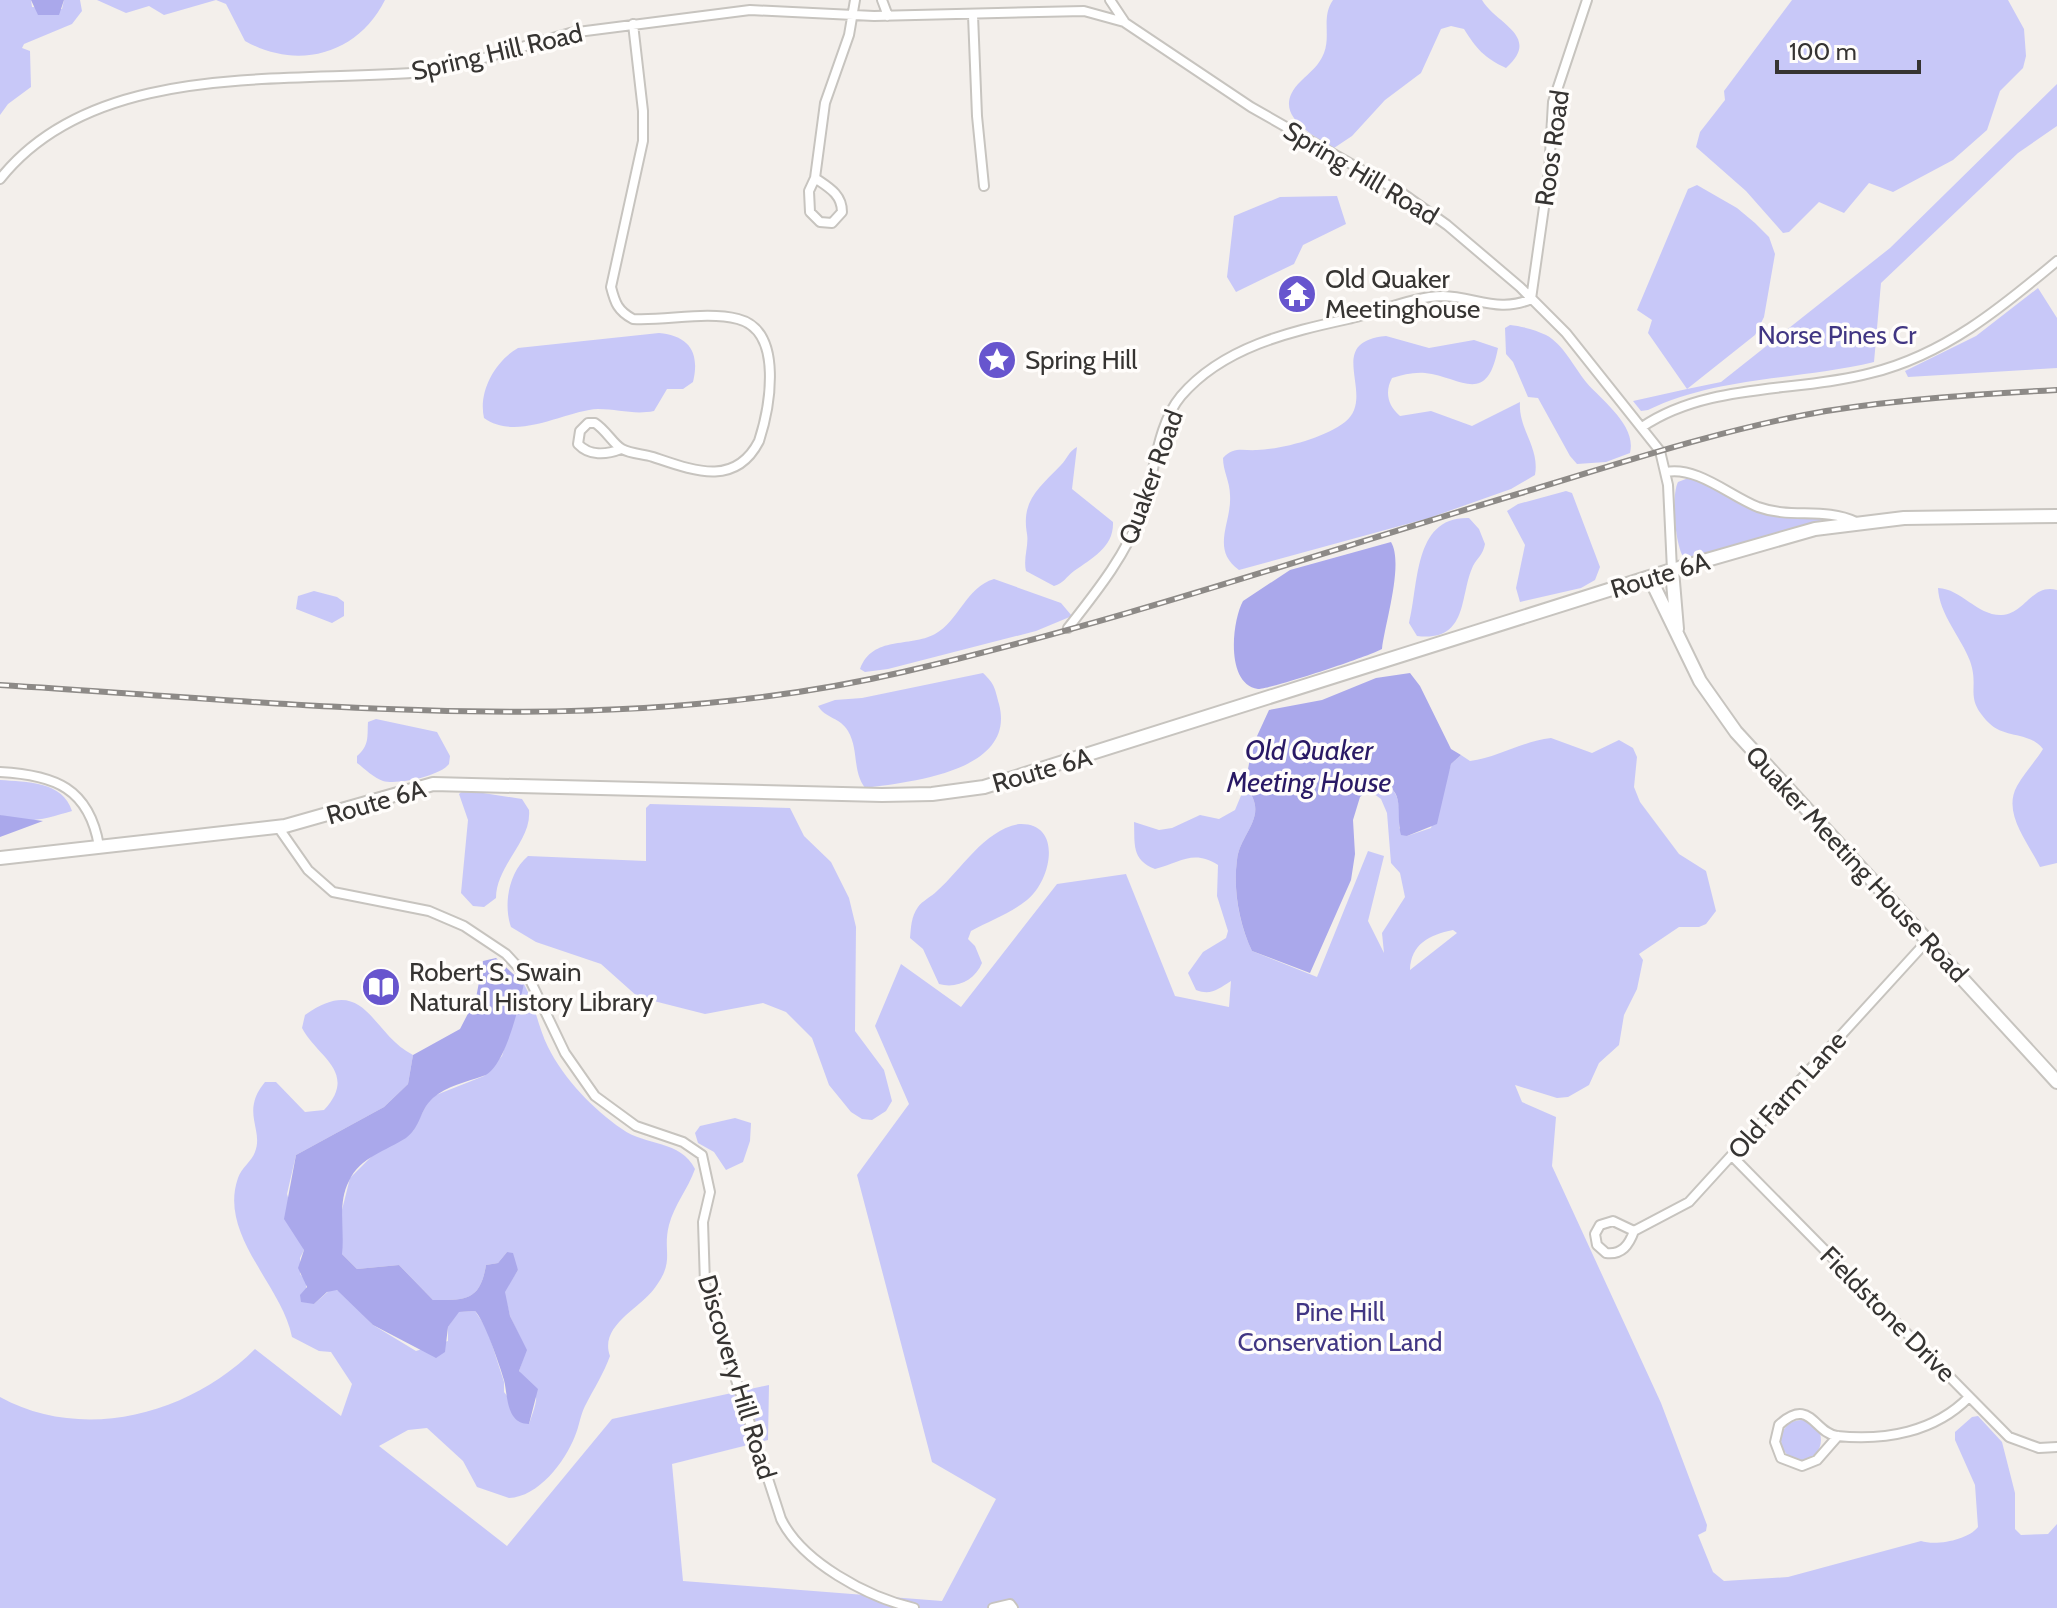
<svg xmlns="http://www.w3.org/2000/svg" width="2057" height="1608" font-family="Cabin,sans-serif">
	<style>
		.green { fill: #c8c8f8; fill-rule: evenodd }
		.water { fill: #aaa8eb }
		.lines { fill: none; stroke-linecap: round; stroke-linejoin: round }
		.street-casing { stroke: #c7c4bf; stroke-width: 12 }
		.secondary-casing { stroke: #c7c4bf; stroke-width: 16 }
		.street { stroke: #fff; stroke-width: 8 }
		.secondary { stroke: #fff; stroke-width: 12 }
		.rail-casing { stroke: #8d8a87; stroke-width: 6 }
		.rail { stroke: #fffdfb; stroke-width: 3; stroke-dasharray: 9; stroke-linecap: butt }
		.labels { text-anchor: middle; stroke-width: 7; stroke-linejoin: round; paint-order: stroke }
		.street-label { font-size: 26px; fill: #363432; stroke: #fffdfb }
		.poi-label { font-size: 26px; fill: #363432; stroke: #fffdfb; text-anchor: start }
		.park-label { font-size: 26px; fill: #413683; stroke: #fffdfb }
		.water-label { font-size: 28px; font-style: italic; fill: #291965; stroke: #fffdfb }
	</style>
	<rect width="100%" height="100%" fill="#f3efeb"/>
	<path class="green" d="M0 0H31L32 7 62 9 64 0H80L82 11 72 24 24 44 22 48 30 51 31 87 8 104 0 115Z
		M97 0H385C358 54 298 71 245 41L226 4 216 0 164 15 149 6 126 13Z
		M1333 0H1482C1496 24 1542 36 1506 68 1484 58 1476 48 1464 29L1451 26 1441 29 1421 73 1385 100 1352 136 1334 148C1308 133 1269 112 1301 81 1310 72 1319 66 1324 53 1331 35 1321 17 1333 0Z
		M1792 0H2008L2024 29 2026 56 2023 68 2000 91 1987 130 1953 160 1893 192 1869 183 1844 213 1819 202 1789 232 1783 233 1746 191 1696 147 1700 132 1725 100 1724 91Z
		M2057 84V126L2018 153 1881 283 1874 362C1800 380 1718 376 1648 410L1641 411 1633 401 1687 389 1648 333 1652 320 1637 310 1688 189 1697 185 1737 208 1755 223 1769 237 1775 254 1764 317 1755 335 1687 389 1721 382 1890 248Z
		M1337 196 1346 224 1303 245 1294 264 1236 292 1227 277 1234 216 1280 197Z
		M2038 288 2057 318V368L1908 377 1905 371 1976 336Z
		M1510 325C1521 326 1536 330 1546 335 1563 344 1574 367 1586 382 1601 400 1637 425 1630 453L1606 462 1577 464 1570 456 1538 398 1528 397 1513 362 1506 354 1505 328Z
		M659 333C690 336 700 353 693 382L683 389H667L654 411C634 415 618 409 598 409 567 410 517 442 484 418 478 392 495 361 518 348Z
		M1386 336 1429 348 1474 340 1498 348C1487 407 1461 377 1425 373 1413 372 1403 375 1392 378 1385 391 1387 405 1400 416L1431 411 1472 426 1520 402C1518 429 1540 447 1535 475L1511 489 1429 518 1239 570C1210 549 1232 523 1230 495 1230 482 1223 471 1223 458 1234 446 1243 451 1257 450 1283 449 1324 438 1345 422 1378 396 1322 342 1386 336Z
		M1077 447 1072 489 1113 522C1114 547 1092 558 1074 571 1066 577 1064 583 1054 586L1026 571C1023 558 1029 546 1027 534 1021 500 1039 488 1061 465 1067 459 1069 451 1077 447Z
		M1691 477 1760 511 1830 518 1685 559C1675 549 1671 495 1678 482Z
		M1566 491 1572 493 1600 567 1595 580 1581 588 1520 602 1516 588 1525 545 1507 511 1518 504Z
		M1469 518 1479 529 1485 544C1483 555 1477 558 1473 566 1459 596 1469 642 1417 636L1409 623C1419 585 1413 516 1469 518Z
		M994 579 1061 603 1072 616 1036 631 888 669 865 672 860 669C873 635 909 648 935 634 959 621 966 587 994 579Z
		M1938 588C1962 589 1977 616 2002 615 2025 614 2032 583 2057 590V863L2040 867C2028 842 2002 813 2017 786 2025 772 2035 762 2043 749 2029 731 2005 739 1989 723 1963 697 1980 689 1970 661 1961 637 1939 614 1938 588Z
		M314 591 337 597 344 602V616L332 623 296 609 298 596Z
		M983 673C995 684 995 689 999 704 1017 772 909 782 865 788 852 770 859 750 848 731 841 718 825 718 818 706L835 700 862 698Z
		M376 719 437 732 450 756 449 764C440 776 398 785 383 781 374 778 365 769 357 763V756C370 745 367 736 368 722Z
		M1551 738 1592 753 1619 740 1633 748 1637 757 1634 787 1640 802 1679 854 1706 871 1716 911 1706 924 1699 927H1679L1639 954 1643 960 1637 989 1624 1015 1619 1045 1599 1063 1589 1085 1568 1097 1557 1098 1515 1085 1522 1102 1556 1117 1552 1166 1661 1403 1707 1525 1706 1531 1698 1535 1713 1572 1724 1581 1788 1577 1921 1541C1936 1546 1968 1540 1978 1527L1975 1485 1955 1440V1432L1972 1417 1978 1416 2002 1442 2015 1493V1529L2021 1535 2048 1534 2057 1524V1608H0V1397C84 1443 190 1414 255 1349L341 1416 352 1384 331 1352 319 1351 292 1337C282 1285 218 1235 238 1178 241 1168 252 1161 255 1152 264 1129 240 1112 265 1082H276L305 1112 324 1110C359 1072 317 1057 302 1028L305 1015C366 972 370 1033 413 1055L408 1084 384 1107 296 1155 287 1194 304 1250 300 1258V1274L306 1281V1291L314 1304 331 1289 341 1291 373 1325 416 1351 448 1341V1327L458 1312 475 1311 487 1329 504 1382V1392L529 1424C541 1389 538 1399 519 1371L526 1350 510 1316 504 1292 518 1270 507 1252 498 1263 486 1265C480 1301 466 1300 433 1300L399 1265 357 1269 342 1254V1210L350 1178 372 1156 413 1131 428 1102 436 1095 484 1076 502 1056 524 984C535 1004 538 1027 548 1047 564 1079 593 1109 622 1129 645 1146 681 1140 695 1169 688 1189 674 1205 669 1225 662 1253 676 1260 654 1289 639 1309 599 1326 610 1356 604 1373 593 1390 585 1406 580 1416 579 1427 575 1436 565 1462 538 1497 509 1498L477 1487 463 1461 427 1428 408 1430 379 1446 507 1546 612 1419 769 1385 768 1440 672 1464 683 1581 942 1601 996 1499 932 1462 857 1175 909 1104 875 1026 901 964 961 1007 1057 884 1126 874 1175 996 1229 1007 1231 981C1218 989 1211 996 1196 990L1188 973 1203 952 1226 938 1228 931 1217 896 1218 865C1193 849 1180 863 1155 869 1131 860 1135 843 1134 822L1159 830 1172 828 1200 815 1219 819 1235 810 1245 786C1271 816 1240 832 1237 860 1233 890 1239 924 1252 951L1317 977 1368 851 1384 856 1368 921 1384 953 1382 933 1405 897 1400 873 1391 863 1387 813 1381 799 1370 791 1380 782C1401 789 1400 807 1399 828L1407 836 1431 828 1451 764 1461 755 1470 761C1499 757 1523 741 1551 738ZM1453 930 1457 933 1410 970C1411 944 1429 935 1453 930Z
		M0 780C26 782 63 781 72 811 48 818 24 826 0 815Z
		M464 790 522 799 529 810C532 841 496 865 496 898L484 907 473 906 461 893 468 820 459 794Z
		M650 804 790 808 804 836 831 862 849 898 856 927 855 1031 884 1070 892 1101 886 1111 872 1120 862 1119 851 1112 829 1085 812 1038 786 1012 763 1003 705 1014 638 997 601 964 536 942 511 927C503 904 509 872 528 856L646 861V808Z
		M1019 824C1063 822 1052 880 1027 900 1011 913 989 921 971 931L968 939 975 946 982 963C975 980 957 989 939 984L923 949 910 938C911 927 911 917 918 907 922 901 931 897 937 891 962 869 984 830 1019 824Z
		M735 1118 751 1123 750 1141 743 1162 726 1170 714 1152 698 1143 695 1133 700 1126Z
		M1781 1440a20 20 0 1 1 40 0a20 20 0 1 1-40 0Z"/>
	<path class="water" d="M31 0H64L59 15H38Z
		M1391 542C1404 564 1385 623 1382 649 1370 656 1268 690 1258 689 1225 684 1232 621 1243 601L1290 570Z
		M1410 673 1420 686 1451 749 1461 755 1451 764 1437 824 1407 836 1401 835C1395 812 1407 790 1379 782L1360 797 1353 820 1355 854 1351 880 1310 973 1252 951C1239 924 1233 889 1237 860 1240 832 1271 816 1245 786L1252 747 1269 710 1322 700 1376 678Z
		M0 815 43 821 0 837Z
		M496 958 524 984C519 1005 505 1069 483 1076 466 1082 447 1086 433 1098 420 1109 421 1127 406 1138 386 1151 360 1157 349 1181 337 1204 345 1229 342 1254L357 1269 399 1265 433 1300C466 1300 480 1301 486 1265L498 1263 507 1252 513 1253 518 1270 505 1292 510 1316 527 1350 519 1371 538 1389 529 1424C506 1424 508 1396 504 1380 500 1366 484 1319 475 1311L459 1312 448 1327 445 1352 436 1358 373 1325 337 1290 327 1292 314 1304 301 1302 300 1295 307 1287 298 1268 304 1250 284 1219 296 1155 384 1107 408 1084 413 1055 460 1029 476 998 483 961Z"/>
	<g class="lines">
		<g class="street-casing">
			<path id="street" d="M882 0 888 16
				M1110 0 1124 21
				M973 15 977 116 984 186
				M815 178 825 103 849 35 855 0
				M815 178C828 187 842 194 842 212L832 223 820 222 810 212 809 191Z
				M0 179C95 59 287 84 424 72L453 67 570 33 750 10 874 16 1084 11 1124 22 1251 107 1402 193 1447 225 1520 287 1566 333 1660 451 1668 485 1672 570
				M1642 427C1708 382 1796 393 1871 373 1944 355 2001 308 2057 261
				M621 449C606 455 589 456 578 444L580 431 588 423H595C606 430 613 444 622 449 631 454 644 454 653 457 692 470 735 488 759 441 769 410 785 331 738 319 706 311 666 321 633 319 618 311 615 303 611 287L643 141V111L633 24
				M1666 472C1697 466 1730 496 1758 507 1791 519 1824 507 1856 522
				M1068 628C1097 591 1126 555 1142 511 1155 475 1156 426 1181 396 1223 347 1289 332 1348 319 1376 313 1415 296 1443 296 1475 297 1500 313 1531 299L1549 172 1553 102 1587 0
				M0 772C55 775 89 788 99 846
				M278 827 308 870 333 892 429 911 464 926 506 954 530 980 565 1053 595 1096 636 1126 683 1142 702 1155 710 1192 703 1222 705 1284 781 1519C802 1562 867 1597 914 1608
				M1732 1156 2009 1437 2039 1448 2057 1447
				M1613 1221 1634 1231C1629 1245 1622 1255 1606 1253L1597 1245 1595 1234 1600 1225Z
				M1634 1231 1689 1202 1927 941
				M1838 1436 1817 1460 1802 1466 1781 1458 1775 1442 1779 1425C1810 1396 1814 1433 1837 1436 1885 1441 1935 1432 1969 1397
				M993 1608 1010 1604 1013 1608"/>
		</g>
		<g class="secondary-casing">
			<path id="secondary" d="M1672 570 1677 629
				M1650 578 1700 681 1736 732 2057 1082
				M0 858 285 826 433 784 882 795 932 794 984 787 1672 570 1815 529 1904 518 2057 516"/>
		</g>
		<use href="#street" class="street"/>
		<use href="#secondary" class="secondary"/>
		<g class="rail-casing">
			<path id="rail" d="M0 685C300 703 607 741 903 672 1112 624 1316 554 1521 493 1621 463 1722 429 1826 411 1903 399 1979 394 2057 390"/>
		</g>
		<use href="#rail" class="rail"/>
	</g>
	<defs>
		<g id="temple-disc" transform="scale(2)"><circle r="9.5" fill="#6755ce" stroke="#fffdfb"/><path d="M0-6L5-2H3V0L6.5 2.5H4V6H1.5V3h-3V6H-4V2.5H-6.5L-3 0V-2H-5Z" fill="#fff"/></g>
		<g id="sight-disc" transform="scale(2)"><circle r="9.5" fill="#6755ce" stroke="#fffdfb"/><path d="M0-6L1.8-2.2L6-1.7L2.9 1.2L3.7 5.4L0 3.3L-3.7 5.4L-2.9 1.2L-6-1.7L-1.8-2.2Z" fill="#fff"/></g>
		<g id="library-disc" transform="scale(2)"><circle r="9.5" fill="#6755ce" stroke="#fffdfb"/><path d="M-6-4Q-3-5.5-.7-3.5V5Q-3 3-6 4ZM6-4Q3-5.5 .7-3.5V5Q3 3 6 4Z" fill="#fff"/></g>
	</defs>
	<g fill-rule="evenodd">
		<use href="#temple-disc" x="1297" y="294"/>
		<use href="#sight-disc" x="997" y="360"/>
		<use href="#library-disc" x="381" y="987"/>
	</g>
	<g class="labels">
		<g class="street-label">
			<text transform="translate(497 52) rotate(-13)" y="9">Spring Hill Road</text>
			<text transform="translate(1552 148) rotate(-82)" y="9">Roos Road</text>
			<text transform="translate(1361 173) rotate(31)" y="9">Spring Hill Road</text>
			<text transform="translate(1151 477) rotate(-70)" y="9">Quaker Road</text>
			<text transform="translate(1660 575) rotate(-17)" y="9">Route 6A</text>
			<text transform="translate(1042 770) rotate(-16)" y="9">Route 6A</text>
			<text transform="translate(376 802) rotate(-16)" y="9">Route 6A</text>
			<text transform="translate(1857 864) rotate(47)" y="9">Quaker Meeting House Road</text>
			<text transform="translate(1787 1095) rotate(-48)" y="9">Old Farm Lane</text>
			<text transform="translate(1888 1314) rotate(45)" y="9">Fieldstone Drive</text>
			<text transform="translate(737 1377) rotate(73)" y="9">Discovery Hill Road</text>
		</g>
		<g class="poi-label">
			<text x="1325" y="288">Old Quaker<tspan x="1325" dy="30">Meetinghouse</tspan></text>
			<text x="1025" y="369">Spring Hill</text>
			<text x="409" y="981">Robert S. Swain<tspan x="409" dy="30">Natural History Library</tspan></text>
		</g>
		<g class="park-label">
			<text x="1837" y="344">Norse Pines Cr</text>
			<text x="1340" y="1321">Pine Hill<tspan x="1340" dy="30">Conservation Land</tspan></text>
		</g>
		<g class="water-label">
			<text x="1309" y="760">Old Quaker<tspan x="1309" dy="32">Meeting House</tspan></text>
		</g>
	</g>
	<path d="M1777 60v12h142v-12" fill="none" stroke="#363432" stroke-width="4"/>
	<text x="1789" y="60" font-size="24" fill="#363432" stroke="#fffdfb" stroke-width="6" paint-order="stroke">100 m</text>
</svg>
